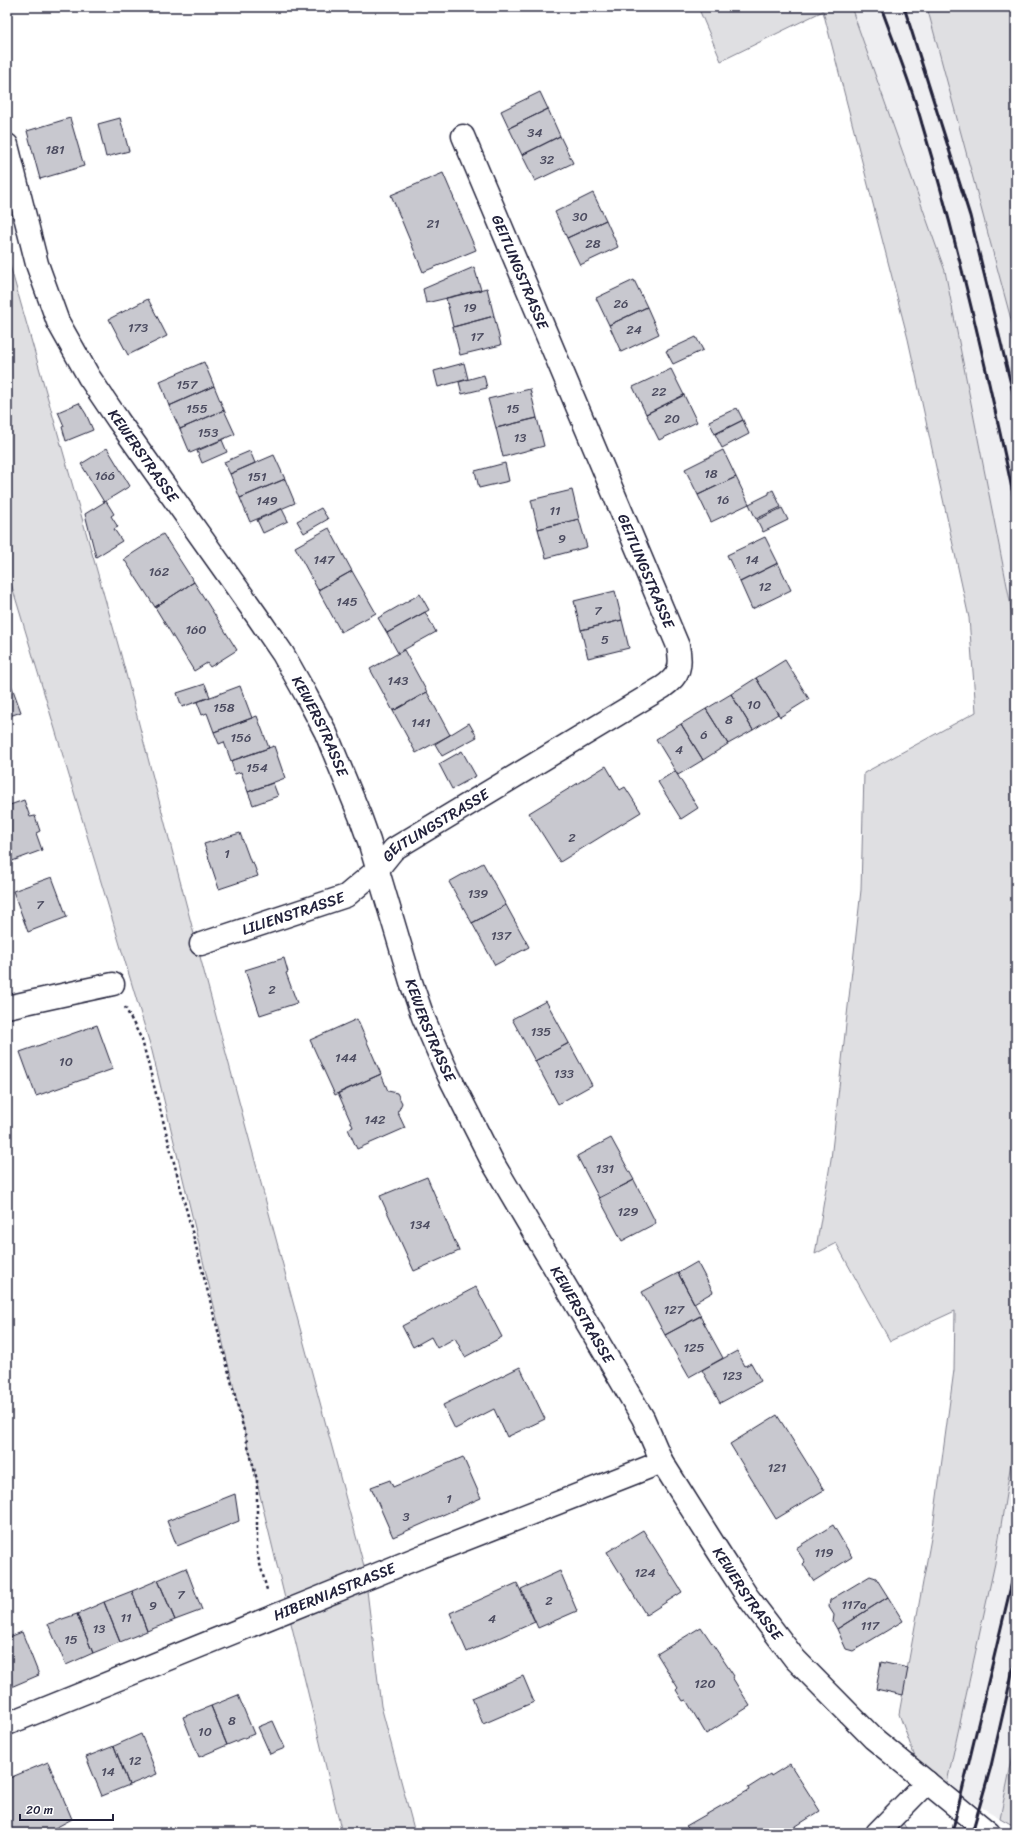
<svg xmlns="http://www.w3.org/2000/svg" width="1023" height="1840" font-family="Sriracha,sans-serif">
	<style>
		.built { fill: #eeeef1 }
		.green { fill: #dfdfe2; stroke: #80808e }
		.building { fill: #c8c8cf; stroke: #22223b }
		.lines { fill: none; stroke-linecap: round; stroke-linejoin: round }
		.minor-casing { stroke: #22223b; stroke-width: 25 }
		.path { stroke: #22223b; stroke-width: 2.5; stroke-dasharray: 3 3; stroke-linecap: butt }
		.minor { stroke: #fff; stroke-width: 22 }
		.rail { stroke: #22223b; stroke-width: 3 }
		.labels { text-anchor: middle; stroke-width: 3.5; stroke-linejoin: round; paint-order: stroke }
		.number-label { font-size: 13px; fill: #4c4c60 }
		.street-label { font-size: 15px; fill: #22223b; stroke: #fff }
	</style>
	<rect width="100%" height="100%" fill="#fff"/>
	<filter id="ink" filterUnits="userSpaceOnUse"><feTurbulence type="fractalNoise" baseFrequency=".025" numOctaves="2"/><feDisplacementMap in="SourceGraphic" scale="8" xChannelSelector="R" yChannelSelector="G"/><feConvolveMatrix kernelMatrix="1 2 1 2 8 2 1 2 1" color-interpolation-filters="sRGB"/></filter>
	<g filter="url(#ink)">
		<path class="built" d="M851 7H936L1016 185V652L1010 601 946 276Z
			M1016 1431V1827L946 1787 995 1563Z"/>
		<path class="green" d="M698 7H851L945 271 1010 601 1016 652V1431L995 1563 946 1787 919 1768 899 1714 933 1527 954 1370 955 1311 890 1341 836 1243 815 1254 831 1159 861 890 864 773 976 712 969 618 908 339 823 11 721 61Z
			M927 7H1016V338Z
			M7 255 121 655 195 938 364 1566 381 1706 415 1833H342L152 1051 7 570Z
			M1016 1741V1827L1000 1818Z
			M897 1813 909 1833H892Z"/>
		<path class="building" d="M540 92 548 109 509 128 501 111Z
			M548 109 560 136 522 155 509 128Z
			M70 118 84 166 40 179 27 131Z
			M120 118 129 151 106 157 98 124Z
			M560 136 573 163 535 181 522 155Z
			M443 173 476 250 423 272 391 195Z
			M593 193 606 220 567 238 555 212Z
			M606 220 618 247 580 265 567 238Z
			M474 267 481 290 426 303 423 289Z
			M634 280 647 307 609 325 596 298Z
			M487 288 494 316 453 327 446 298Z
			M148 299 167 336 128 355 109 319Z
			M647 307 659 334 621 352 609 325Z
			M494 316 501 345 460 355 453 327Z
			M696 337 703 350 673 364 666 351Z
			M204 362 214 386 169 406 160 381Z
			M464 363 468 379 438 387 434 371Z
			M671 369 684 395 646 414 633 387Z
			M484 375 487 388 462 394 459 382Z
			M214 386 224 410 180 429 169 406Z
			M530 389 537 418 496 428 488 399Z
			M684 395 697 422 659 440 646 414Z
			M79 403 86 414 93 430 66 441 62 427 64 426 58 412Z
			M737 408 743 420 715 434 709 421Z
			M224 410 235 434 190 453 180 429Z
			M537 418 544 446 503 457 496 428Z
			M743 420 749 434 722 448 715 434Z
			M222 440 227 452 202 463 197 451Z
			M107 448 130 486 104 502 81 464Z
			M723 450 736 477 698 495 685 469Z
			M250 451 255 463 230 474 224 462Z
			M274 455 285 479 240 498 230 474Z
			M505 463 509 481 479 488 475 471Z
			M736 477 749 504 711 522 698 495Z
			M285 479 295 503 250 522 240 498Z
			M572 490 579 519 538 529 531 500Z
			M773 490 781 507 756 519 749 504 769 494V492Z
			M106 501 114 514 111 516 118 527 114 529 122 541 96 557 85 514Z
			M321 508 328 519 304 533 297 521Z
			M782 508 788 520 763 532 757 520Z
			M282 509 288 521 263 533 257 520Z
			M579 519 587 547 546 558 538 529Z
			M329 528 352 571 318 590 295 547Z
			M163 534 194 582 155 607 124 559Z
			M765 537 778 563 740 582 727 555Z
			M778 563 791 590 752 609 740 582Z
			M352 571 376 613 341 632 318 590Z
			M194 582 237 650 210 667 207 663 194 671 155 607Z
			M615 591 622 620 581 630 574 601Z
			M420 594 429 610 387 633 378 618Z
			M425 612 436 632 398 653 387 633Z
			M622 620 629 648 588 658 581 630Z
			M404 650 427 692 393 711 370 669Z
			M785 660 809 699 780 717 756 678Z
			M7 673 21 712 7 717Z
			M756 678 778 714 753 730 731 694Z
			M205 684 210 697 182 707 177 693Z
			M240 686 252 718 214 732 207 713 202 715 197 702Z
			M427 692 450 735 416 753 393 711Z
			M731 694 753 730 728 744 706 709Z
			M706 709 728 744 703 760 681 724Z
			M257 716 269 748 231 761 224 742 219 744 214 732Z
			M469 723 477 737 442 756 435 744Z
			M681 724 703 760 678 775 656 739Z
			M274 746 285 778 248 792 241 772 235 774 231 761Z
			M462 751 476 776 452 789 439 764Z
			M606 766 620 790 625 787 641 812 560 862 529 813Z
			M675 771 698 808 681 819 658 782Z
			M273 783 278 796 253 805 248 792Z
			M24 800 30 817 35 816 40 831 36 833 42 850 7 863V806Z
			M240 833 251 863 253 862 258 876 219 889 204 844Z
			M483 863 506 905 472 923 449 882Z
			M52 877 67 917 28 932 13 891Z
			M506 905 529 947 495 965 472 923Z
			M284 958 288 972 286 973 297 1003 260 1015 245 970Z
			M546 1001 569 1043 535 1061 512 1019Z
			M357 1019 381 1074 335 1095 310 1040Z
			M97 1025 113 1069 36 1096 20 1052Z
			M569 1043 592 1085 558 1104 535 1061Z
			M381 1074 388 1091 397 1093 402 1103 399 1110 397 1111 405 1128 357 1149 348 1129 353 1127 338 1093Z
			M611 1138 634 1180 599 1198 577 1156Z
			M427 1177 459 1251 414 1271 380 1196Z
			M634 1180 656 1223 622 1241 599 1198Z
			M697 1262 713 1292 694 1303 678 1273Z
			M678 1273 701 1316 665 1335 642 1292Z
			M476 1287 502 1337 465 1357 455 1338 437 1348 431 1337 413 1347 402 1326Z
			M700 1316 723 1358 689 1377 665 1335Z
			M737 1351 745 1366 751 1363 761 1381 720 1403 702 1370Z
			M520 1367 545 1419 507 1437 494 1409 455 1429 443 1405Z
			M777 1415 824 1490 776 1519 730 1444Z
			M463 1457 481 1498 393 1537 371 1487 390 1480 393 1487Z
			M235 1494 239 1521 177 1546 167 1521Z
			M833 1525 852 1557 814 1581 803 1564 805 1562 796 1548Z
			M643 1530 682 1592 646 1615 607 1552Z
			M186 1568 202 1610 175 1620 158 1580Z
			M560 1571 577 1611 538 1628 521 1589Z
			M870 1576 876 1578 888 1597 837 1629 833 1622 834 1615 829 1607 830 1600Z
			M158 1580 175 1620 147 1631 132 1591Z
			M517 1583 535 1622 467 1652 450 1613Z
			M132 1591 147 1631 120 1642 104 1602Z
			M888 1597 903 1621 853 1651 846 1649 837 1629Z
			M104 1602 120 1642 93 1653 77 1614Z
			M77 1614 93 1653 66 1665 48 1624Z
			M701 1627 734 1676 732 1677 750 1706 706 1734 686 1700 683 1701 676 1690 678 1688 657 1654Z
			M22 1632 39 1675 11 1687 7 1677V1638Z
			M881 1662 908 1668 903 1695 876 1689Z
			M523 1676 534 1702 483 1724 472 1698Z
			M7 1677 11 1687 7 1688Z
			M238 1695 254 1734 227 1745 211 1706Z
			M211 1706 227 1745 199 1757 183 1717Z
			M273 1721 285 1748 270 1754 258 1727Z
			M141 1734 157 1774 129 1785 114 1746Z
			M114 1746 129 1785 102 1796 86 1757Z
			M48 1762 72 1819 46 1833H7V1779Z
			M790 1764 820 1811 785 1833H680L688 1828 686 1826 749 1790 748 1788 770 1774 771 1776Z"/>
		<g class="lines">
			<g class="minor-casing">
				<g id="minor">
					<path id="s1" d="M7 145 37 264 58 322 89 377 118 420 257 616 283 654 306 695 326 733 360 816 369 841 411 982 423 1017 448 1074 493 1163 643 1418 662 1462 718 1551 747 1596 795 1659 873 1738 989 1833"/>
					<path id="s2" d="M201 944 346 896 377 870 394 849 663 687C680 675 682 666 678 646L463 136"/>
					<path d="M7 1007 113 984"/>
					<path id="s3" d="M7 1724 420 1557 662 1462"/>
					<path d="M877 1833 927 1782"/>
				</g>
			</g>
			<path class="path" d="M125 1007 142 1040 257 1480V1553L267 1590"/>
			<use href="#minor" class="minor"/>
			<path class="rail" d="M881 7C895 46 911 84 922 124 960 250 989 378 1016 508
				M904 7 970 216 1016 405
				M952 1833 1016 1565
				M972 1833 991 1766 1016 1656"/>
		</g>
	</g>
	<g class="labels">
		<g class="number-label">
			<text x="535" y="137">34</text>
			<text x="55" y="154">181</text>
			<text x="547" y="164">32</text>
			<text x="580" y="221">30</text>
			<text x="433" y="228">21</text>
			<text x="593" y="248">28</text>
			<text x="621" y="308">26</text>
			<text x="470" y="312">19</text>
			<text x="138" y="332">173</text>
			<text x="634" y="334">24</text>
			<text x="477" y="341">17</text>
			<text x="187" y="389">157</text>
			<text x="659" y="396">22</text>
			<text x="197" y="413">155</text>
			<text x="513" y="413">15</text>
			<text x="672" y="423">20</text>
			<text x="208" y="437">153</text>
			<text x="520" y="442">13</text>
			<text x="711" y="478">18</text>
			<text x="105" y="480">166</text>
			<text x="257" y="481">151</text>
			<text x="723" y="504">16</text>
			<text x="267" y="505">149</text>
			<text x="555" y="515">11</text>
			<text x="562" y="543">9</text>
			<text x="324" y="564">147</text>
			<text x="752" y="564">14</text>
			<text x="159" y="576">162</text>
			<text x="765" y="591">12</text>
			<text x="347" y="606">145</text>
			<text x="598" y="615">7</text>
			<text x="196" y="634">160</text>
			<text x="605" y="644">5</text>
			<text x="398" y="685">143</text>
			<text x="754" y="709">10</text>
			<text x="224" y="712">158</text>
			<text x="729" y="724">8</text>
			<text x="421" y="727">141</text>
			<text x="704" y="739">6</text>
			<text x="241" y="742">156</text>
			<text x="679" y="754">4</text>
			<text x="257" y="772">154</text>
			<text x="572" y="842">2</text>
			<text x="227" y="858">1</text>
			<text x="478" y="898">139</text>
			<text x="40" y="909">7</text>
			<text x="501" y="940">137</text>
			<text x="272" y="994">2</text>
			<text x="541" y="1036">135</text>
			<text x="346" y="1062">144</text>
			<text x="66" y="1066">10</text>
			<text x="564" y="1078">133</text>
			<text x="375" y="1124">142</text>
			<text x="605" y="1173">131</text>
			<text x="628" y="1216">129</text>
			<text x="420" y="1229">134</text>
			<text x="674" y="1314">127</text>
			<text x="694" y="1352">125</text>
			<text x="732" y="1380">123</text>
			<text x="777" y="1472">121</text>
			<text x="449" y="1503">1</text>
			<text x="406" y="1521">3</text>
			<text x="824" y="1557">119</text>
			<text x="645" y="1577">124</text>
			<text x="181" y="1599">7</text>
			<text x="549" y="1605">2</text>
			<text x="854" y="1609">117a</text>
			<text x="153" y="1610">9</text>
			<text x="126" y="1622">11</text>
			<text x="492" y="1623">4</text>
			<text x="870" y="1630">117</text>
			<text x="99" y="1633">13</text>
			<text x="71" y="1644">15</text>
			<text x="705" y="1688">120</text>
			<text x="232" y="1725">8</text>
			<text x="205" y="1736">10</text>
			<text x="135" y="1765">12</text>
			<text x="108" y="1776">14</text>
		</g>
		<g class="street-label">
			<text transform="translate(520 272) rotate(67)" y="5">GEITLINGSTRASSE</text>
			<text dy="5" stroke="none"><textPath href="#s1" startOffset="343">KEWERSTRASSE</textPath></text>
			<text transform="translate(646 571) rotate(67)" y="5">GEITLINGSTRASSE</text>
			<text dy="5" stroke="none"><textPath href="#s1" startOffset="667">KEWERSTRASSE</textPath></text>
			<text dy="5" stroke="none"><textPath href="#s2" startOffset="268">GEITLINGSTRASSE</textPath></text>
			<text dy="5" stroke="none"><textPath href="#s2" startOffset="97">LILIENSTRASSE</textPath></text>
			<text dy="5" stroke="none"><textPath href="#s1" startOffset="991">KEWERSTRASSE</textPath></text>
			<text dy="5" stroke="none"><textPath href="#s1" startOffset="1314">KEWERSTRASSE</textPath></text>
			<text dy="5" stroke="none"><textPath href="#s3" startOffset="353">HIBERNIASTRASSE</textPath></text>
			<text dy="5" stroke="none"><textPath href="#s1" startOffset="1639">KEWERSTRASSE</textPath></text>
		</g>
	</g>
	<rect width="1023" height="1840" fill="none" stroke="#fff" stroke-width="24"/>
	<rect x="12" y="12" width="999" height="1816" fill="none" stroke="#22223b" stroke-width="1.5" filter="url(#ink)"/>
	<path d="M20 1814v6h93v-6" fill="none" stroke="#22223b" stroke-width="2"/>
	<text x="26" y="1814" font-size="12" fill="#22223b" stroke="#ffffff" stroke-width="3" paint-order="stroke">20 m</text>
</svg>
